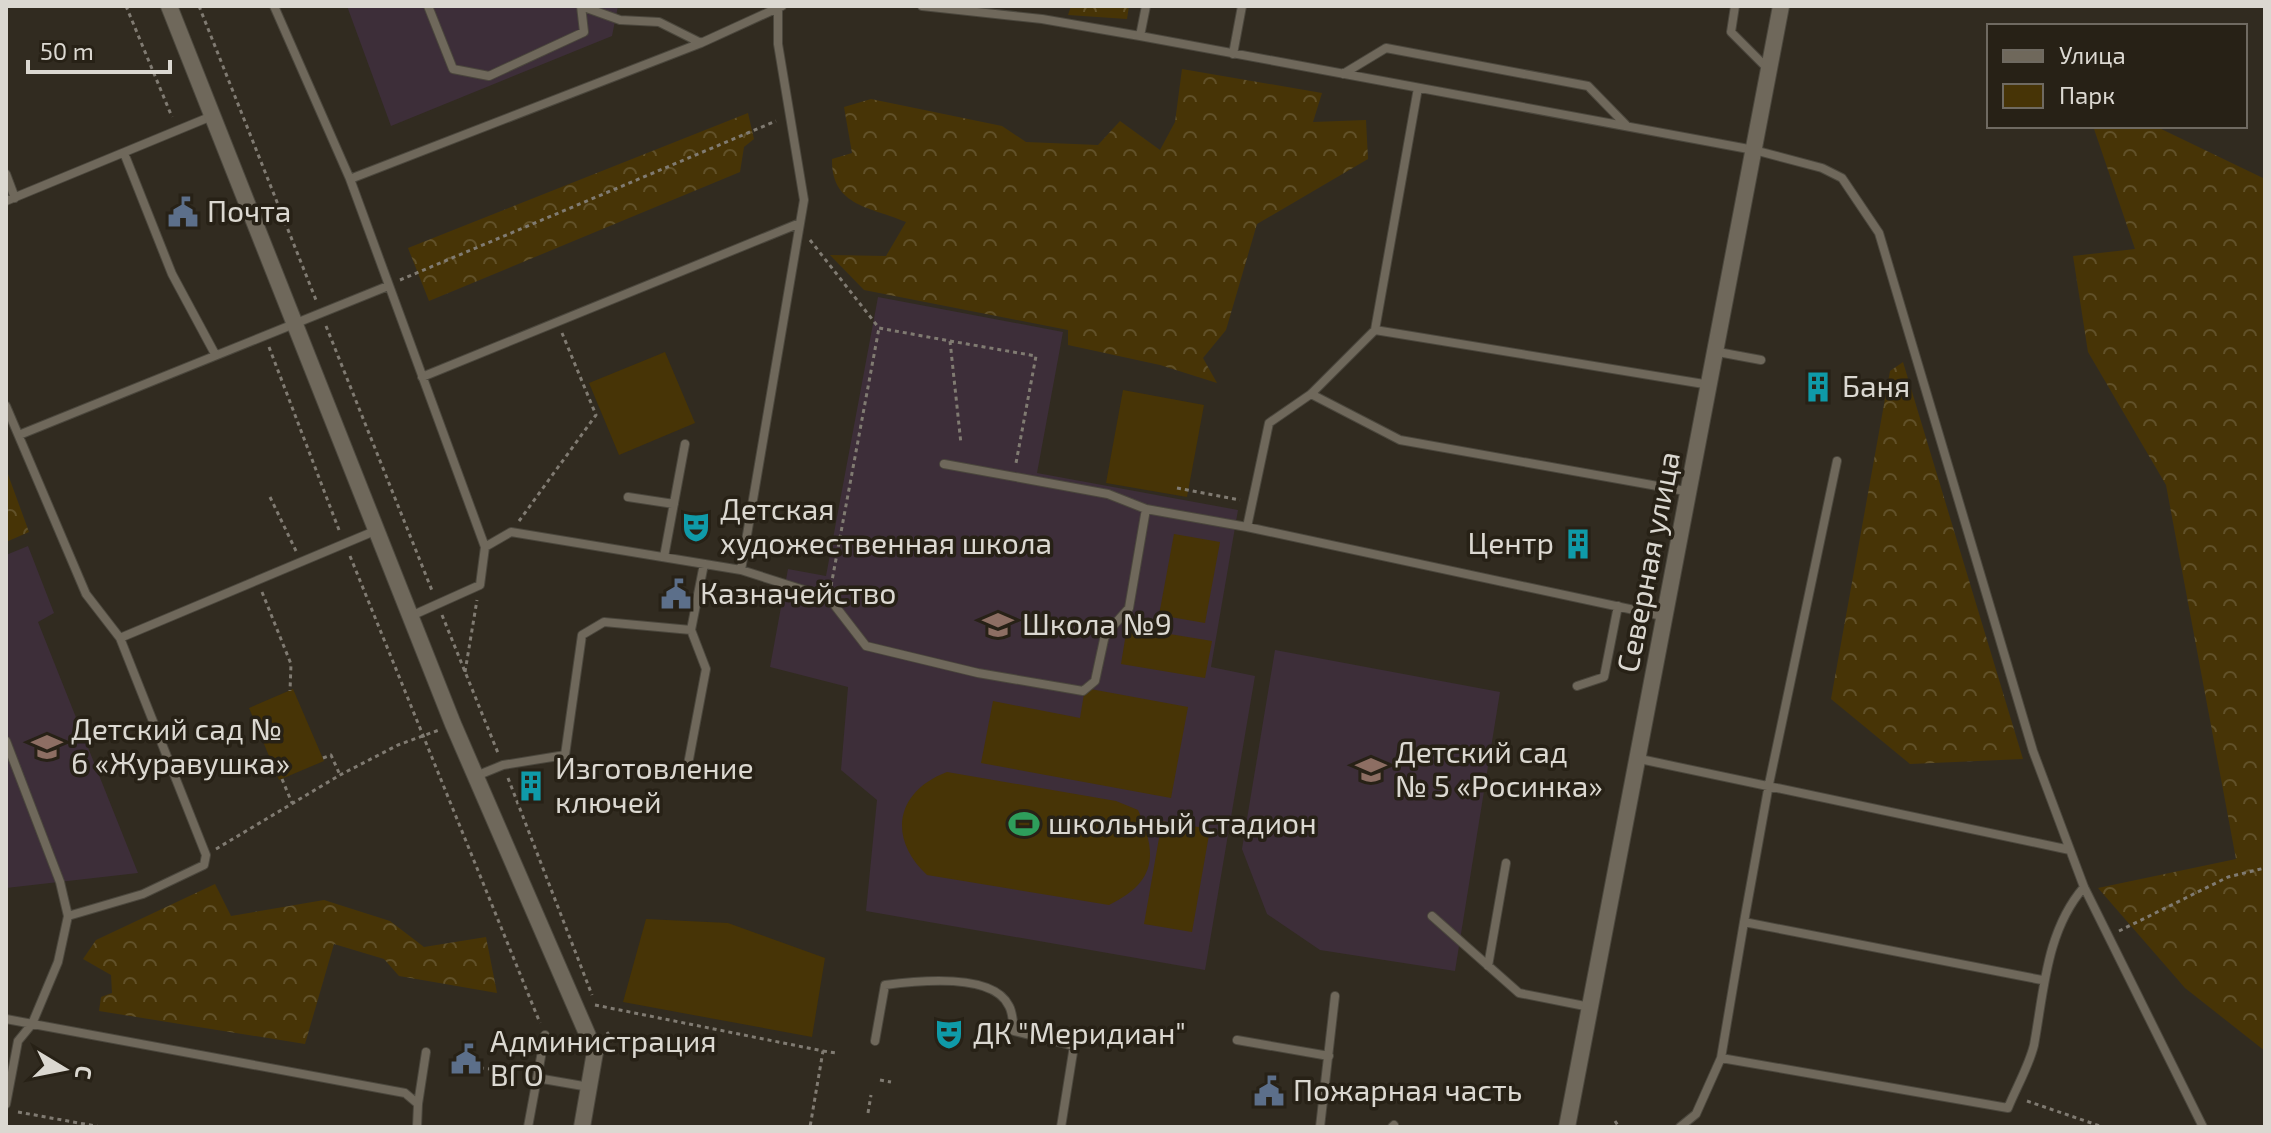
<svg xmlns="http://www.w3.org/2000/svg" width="2271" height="1133" font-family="'Exo 2',sans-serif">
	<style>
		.education { fill: #3d2e39 }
		.forest { fill: url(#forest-crowns) }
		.green { fill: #473406 }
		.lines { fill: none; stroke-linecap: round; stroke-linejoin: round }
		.service-casing { stroke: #4b473d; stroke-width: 10 }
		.minor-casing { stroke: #4b473d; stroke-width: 18 }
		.path { stroke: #807b72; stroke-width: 3; stroke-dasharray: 4 4; stroke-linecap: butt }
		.service { stroke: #6f685b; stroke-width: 8 }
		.minor { stroke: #6f685b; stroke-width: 16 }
		.labels { text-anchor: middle; stroke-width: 7; stroke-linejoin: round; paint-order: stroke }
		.poi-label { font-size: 30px; fill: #dbd8d1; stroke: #272116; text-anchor: start }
		.street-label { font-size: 30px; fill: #dbd8d1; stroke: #272116 }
	</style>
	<defs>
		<pattern id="forest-crowns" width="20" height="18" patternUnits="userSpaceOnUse" patternTransform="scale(2)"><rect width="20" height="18" fill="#473406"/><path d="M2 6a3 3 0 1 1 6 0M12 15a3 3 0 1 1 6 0" fill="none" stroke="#615129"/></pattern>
	</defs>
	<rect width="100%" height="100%" fill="#312b20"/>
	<path class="education" d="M347 6H618L612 36 391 126Z
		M878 297 1063 332 1037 473 1238 510 1211 667 1255 676 1205 970 866 911 877 800 841 770 848 687 770 667 788 569 826 576Z
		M28 546 54 613 38 622 138 873 6 888V555Z
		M1275 650 1500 692 1455 971 1320 950 1267 914 1242 849Z"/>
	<path class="forest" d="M1071 6H1129L1127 19 1068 15Z
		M1182 69 1322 93 1313 122 1366 120 1368 159 1257 224 1226 330 1203 358 1217 383 1160 365 1068 345V330L864 290 830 255 886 256 906 222C872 207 831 207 832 159L852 153 844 107 871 99 1002 126 1026 142 1098 145 1120 121 1160 150 1175 122Z
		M748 113 754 139 744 147 740 172 429 301 408 248Z
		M2093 126H2155L2265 179V1051L2185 988 2098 888 2236 859 2166 485 2088 352 2073 256 2135 249Z
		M1903 362 2023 759 1910 764 1831 699 1890 371Z
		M6 469 29 532 6 542Z
		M215 884 231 916 324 900 390 921 424 947 486 937 497 993 399 976 384 959 334 944 305 1044 99 1011 101 997 112 993 111 975 83 959 96 940Z"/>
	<path class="green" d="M665 352 695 423 619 455 589 383Z
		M1123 390 1204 405 1187 497 1106 483Z
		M1174 534 1220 542 1205 623 1159 615Z
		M1127 627 1212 641 1205 678 1121 664Z
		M1085 688 1188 707 1171 798 981 763 993 701 1080 718Z
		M293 689 324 761 279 780 249 708Z
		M947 772 1116 801 1138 810C1158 855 1156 882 1109 905L927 875C887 838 896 791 947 772Z
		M1162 821 1210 829 1192 932 1144 924Z
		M646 919 728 923 825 958 812 1037 623 1002Z"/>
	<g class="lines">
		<g class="service-casing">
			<path id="service" d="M274 6 350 179
				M428 6 453 69 489 76 584 32 581 6
				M581 6 620 20 659 22 701 43
				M922 6 1042 19 1140 36 1754 150 1822 168 1842 178 1879 233 2033 751 2084 887 2203 1127
				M1735 6 1731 32 1769 70
				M1140 36 1146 6
				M1233 54 1242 6
				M1343 74 1386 48 1588 86 1626 125
				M1418 88 1375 330 1311 394 1269 423 1247 527 1667 617
				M124 153 172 274 215 354
				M6 174 15 198
				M6 201 212 116
				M1375 330 1710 385
				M1718 352 1761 360
				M422 377 800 223
				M1311 394 1400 440 1691 492
				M6 406 86 594 120 638
				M19 435 388 286
				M944 464 1108 494 1146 509 1247 527
				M628 497 674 504
				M485 547 511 532 741 570 804 200 778 44V7
				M664 557 685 444
				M741 570 829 598 866 646 978 673 1083 691 1095 681 1105 635 1129 608 1146 509
				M411 616 480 585 485 547 350 179 701 43 782 6
				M1577 686 1604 677 1618 606
				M6 741 60 882 68 916
				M1640 759 2070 850
				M686 775 706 669 691 630 704 564
				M476 776 503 765 565 755 582 635 604 622 691 630
				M1432 916 1519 993 1590 1007
				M1744 922 1769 784 1837 461
				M1488 966 1506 863
				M6 1019 405 1093 418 1104 417 1127
				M1237 1040 1329 1056
				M875 1041 885 985C915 981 993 972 1009 1006 1013 1013 1013 1024 1014 1031L1074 1046 1061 1127
				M1721 1058 1744 922 2042 980
				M537 1078 589 1087
				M6 1104 18 1041 32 1024 58 962 68 916 143 894 204 865 206 855 120 638 377 530
				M418 1104 426 1052
				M528 1127 545 1035
				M1320 1127 1335 996
				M1392 1127 1394 1125
				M1680 1127 1696 1114 1721 1058 2008 1108C2016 1088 2029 1066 2034 1045 2044 991 2046 931 2084 887"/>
		</g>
		<g class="minor-casing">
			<path id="minor" d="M169 6 453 724 595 1052 582 1127
				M1567 1127 1781 6"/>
		</g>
		<path class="path" d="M126 6 172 117
			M199 6 316 300
			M810 240 879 328 950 341 961 444
			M400 280 776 121
			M326 326 433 593
			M950 341 1036 356 1016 463
			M269 347 339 530
			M1177 488 1240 500
			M270 497 296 551
			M519 521 596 415 562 333
			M350 556 540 1023
			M831 586 879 328
			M262 592 291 664 290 691
			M442 615 498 753
			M465 672 477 600
			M323 758 331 755 340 775
			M508 778 592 995
			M282 779 292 803
			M216 849 340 775 398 745 439 730
			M2119 931 2228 877 2265 868
			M595 1005 823 1051 810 1127
			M607 1032 614 1042
			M823 1051 836 1053
			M480 1068 491 1069
			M502 1071 516 1074
			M880 1080 891 1082
			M2027 1101 2103 1127
			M18 1112 101 1127
			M868 1113 871 1095
			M1615 1121 1619 1127"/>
		<use href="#service" class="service"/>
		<use href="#minor" class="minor"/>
	</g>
	<defs>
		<g id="civic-bare" transform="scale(2.4)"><path d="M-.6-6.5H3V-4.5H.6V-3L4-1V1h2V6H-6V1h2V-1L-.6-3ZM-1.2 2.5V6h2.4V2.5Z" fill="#5c6f8a" stroke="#272116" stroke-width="2.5" paint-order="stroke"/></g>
		<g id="building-bare" transform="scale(2.4)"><path d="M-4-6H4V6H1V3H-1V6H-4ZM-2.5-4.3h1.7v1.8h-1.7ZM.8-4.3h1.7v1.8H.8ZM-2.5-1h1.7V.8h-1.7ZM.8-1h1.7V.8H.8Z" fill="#0f9aa8" stroke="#272116" stroke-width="2.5" paint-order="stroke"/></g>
		<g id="theatre-bare" transform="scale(2.4)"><path d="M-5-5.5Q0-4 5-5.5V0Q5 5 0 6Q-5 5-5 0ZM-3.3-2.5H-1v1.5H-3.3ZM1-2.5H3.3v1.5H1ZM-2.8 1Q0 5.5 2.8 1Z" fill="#0f9aa8" stroke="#272116" stroke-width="2.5" paint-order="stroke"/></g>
		<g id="school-bare" transform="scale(2.4)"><path d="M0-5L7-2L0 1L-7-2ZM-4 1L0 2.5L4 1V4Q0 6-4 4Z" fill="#8d6e63" stroke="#272116" stroke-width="2.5" paint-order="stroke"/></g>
		<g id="stadium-bare" transform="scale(2.4)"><path d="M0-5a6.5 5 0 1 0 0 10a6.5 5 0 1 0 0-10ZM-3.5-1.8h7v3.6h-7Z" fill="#2e9e5b" stroke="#272116" stroke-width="2.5" paint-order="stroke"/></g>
	</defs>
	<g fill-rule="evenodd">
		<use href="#civic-bare" x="183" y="212"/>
		<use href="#building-bare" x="1818" y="387"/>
		<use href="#theatre-bare" x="696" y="527"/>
		<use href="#building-bare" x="1578" y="544"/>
		<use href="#civic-bare" x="676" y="594"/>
		<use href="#school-bare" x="998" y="625"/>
		<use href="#school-bare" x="47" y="747"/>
		<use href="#school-bare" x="1371" y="770"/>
		<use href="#building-bare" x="531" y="786"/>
		<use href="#stadium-bare" x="1024" y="824"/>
		<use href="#theatre-bare" x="949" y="1034"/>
		<use href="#civic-bare" x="466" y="1059"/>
		<use href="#civic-bare" x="1269" y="1091"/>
	</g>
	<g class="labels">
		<g class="poi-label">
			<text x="207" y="222">Почта</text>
			<text x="1842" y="397">Баня</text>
			<text x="720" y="520">Детская<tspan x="720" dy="34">художественная школа</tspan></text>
			<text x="1554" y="554" text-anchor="end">Центр</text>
			<text x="700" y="604">Казначейство</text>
			<text x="1022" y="635">Школа №9</text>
			<text x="71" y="740">Детский сад №<tspan x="71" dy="34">6 «Журавушка»</tspan></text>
			<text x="1395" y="763">Детский сад<tspan x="1395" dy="34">№ 5 «Росинка»</tspan></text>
			<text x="555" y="779">Изготовление<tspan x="555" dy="34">ключей</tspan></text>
			<text x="1048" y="834">школьный стадион</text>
			<text x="973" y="1044">ДК "Меридиан"</text>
			<text x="490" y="1052">Администрация<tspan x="490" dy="34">ВГО</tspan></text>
			<text x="1293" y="1101">Пожарная часть</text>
		</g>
		<g class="street-label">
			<text transform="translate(1649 562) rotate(-79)" y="10">Северная улица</text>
		</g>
	</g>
	<rect width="2271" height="1133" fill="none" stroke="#dbd8d1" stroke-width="16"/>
	<rect x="1987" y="24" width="260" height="104" fill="#272116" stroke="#6f6a61" stroke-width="2"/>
	<rect x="2003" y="50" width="40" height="12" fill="#6f685b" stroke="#6f6a61" stroke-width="2"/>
	<text x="2059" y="64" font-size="24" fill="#dbd8d1">Улица</text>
	<rect x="2003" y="84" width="40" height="24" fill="#473406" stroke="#6f6a61" stroke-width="2"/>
	<text x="2059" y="104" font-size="24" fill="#dbd8d1">Парк</text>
	<g transform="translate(64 1069) rotate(100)" stroke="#272116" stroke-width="6" paint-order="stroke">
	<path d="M0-6L14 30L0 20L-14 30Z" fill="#dbd8d1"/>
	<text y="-12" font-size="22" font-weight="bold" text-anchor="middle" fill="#dbd8d1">С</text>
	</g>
	<path d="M28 60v12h142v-12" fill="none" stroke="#dbd8d1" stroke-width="4"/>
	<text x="40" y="60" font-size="24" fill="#dbd8d1" stroke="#272116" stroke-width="6" paint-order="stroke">50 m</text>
</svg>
